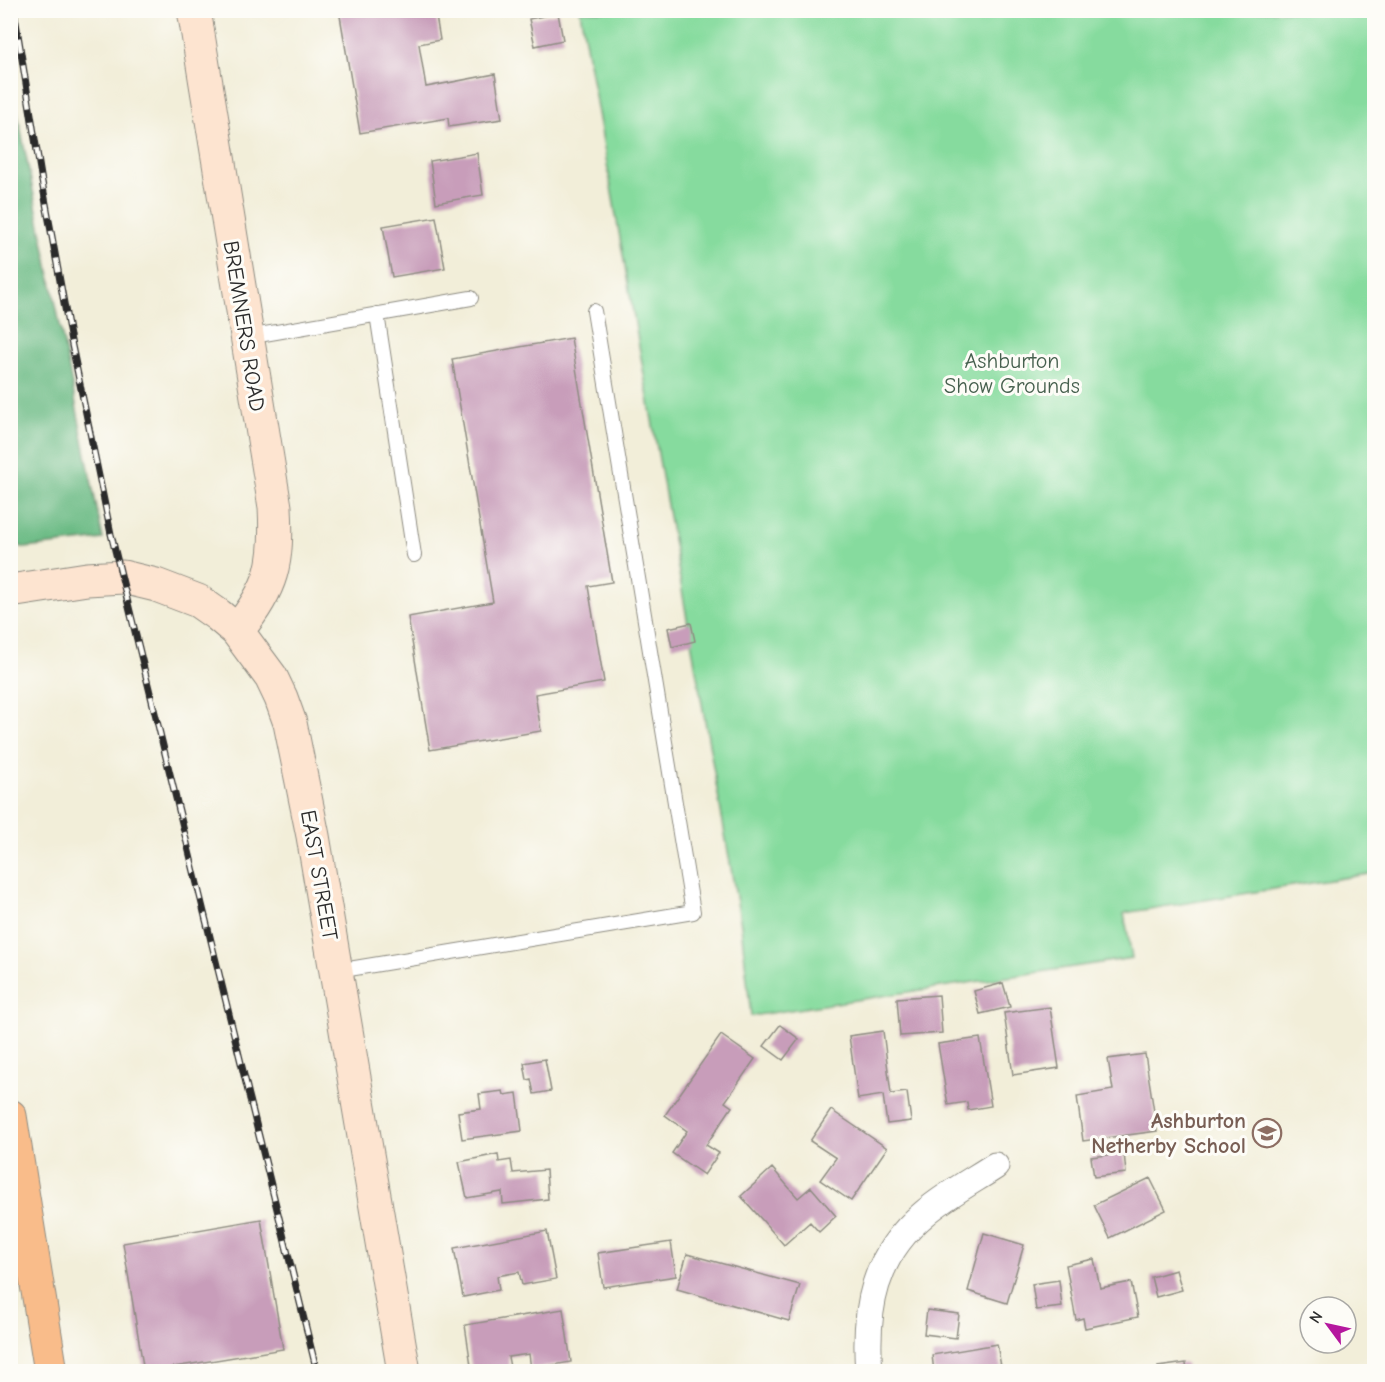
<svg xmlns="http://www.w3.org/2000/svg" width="1385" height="1382" font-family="'Comic Neue',sans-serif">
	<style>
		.green { fill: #86db9e; stroke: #588364; stroke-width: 1.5 }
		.forest { fill: #6cbb85; stroke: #4c7358; stroke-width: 1.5 }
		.building { fill: #c89dba }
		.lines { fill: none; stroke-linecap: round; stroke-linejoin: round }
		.lane-casing { stroke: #8e8c82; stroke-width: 16 }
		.street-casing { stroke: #8e8c82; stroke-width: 29 }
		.secondary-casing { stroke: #8e8c82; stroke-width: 35 }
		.highway-casing { stroke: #8e8c82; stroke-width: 35 }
		.lane { stroke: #fff; stroke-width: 14 }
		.street { stroke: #fff; stroke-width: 27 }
		.secondary { stroke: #fde4d0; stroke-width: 33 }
		.highway { stroke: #f9bc8a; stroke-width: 33 }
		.rail-casing { stroke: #2b2b2b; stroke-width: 7 }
		.rail { stroke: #fdfcf7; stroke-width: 4.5; stroke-dasharray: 14; stroke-linecap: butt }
		.labels { text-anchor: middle; stroke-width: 6; stroke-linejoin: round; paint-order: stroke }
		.street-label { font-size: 22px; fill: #2b2b2b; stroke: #fdfcf7 }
		.park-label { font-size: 22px; fill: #46604e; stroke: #fdfcf7 }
		.education-label { font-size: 22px; font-weight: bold; fill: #785e54; stroke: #fdfcf7; text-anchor: end }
	</style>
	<rect width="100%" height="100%" fill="#fdfcf7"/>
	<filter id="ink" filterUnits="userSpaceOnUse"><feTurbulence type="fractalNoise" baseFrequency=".0167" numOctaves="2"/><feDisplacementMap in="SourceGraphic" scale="12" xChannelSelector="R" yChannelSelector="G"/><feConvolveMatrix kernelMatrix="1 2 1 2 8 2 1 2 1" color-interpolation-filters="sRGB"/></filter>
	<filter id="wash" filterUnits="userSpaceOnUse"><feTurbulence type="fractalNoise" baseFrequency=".008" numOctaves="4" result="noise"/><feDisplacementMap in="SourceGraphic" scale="24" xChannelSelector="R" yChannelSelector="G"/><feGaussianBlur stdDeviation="1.35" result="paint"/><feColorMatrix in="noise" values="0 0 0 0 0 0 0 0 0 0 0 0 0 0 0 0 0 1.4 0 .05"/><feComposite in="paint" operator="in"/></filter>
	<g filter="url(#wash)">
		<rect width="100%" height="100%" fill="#f2eed9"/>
		<path class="green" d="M580 11H1374V873L1124 913 1132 958 751 1016 741 925Z"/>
		<path class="forest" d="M11 81 103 539 25 548 10 542Z"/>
		<g id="blocks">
			<path class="building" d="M339 10H435L440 40 419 44 426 87 495 74 502 119 449 127 448 118 360 133Z
				M527 10H546V11L528 15Z
				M558 13 563 40 535 46 529 19Z
				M477 153 483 195 436 203 430 161Z
				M436 217 445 268 392 277 383 226Z
				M571 338 612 582 588 586 604 682 535 694 541 731 430 750 408 617 493 602 452 359Z
				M691 623 695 641 672 647 668 628Z
				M1003 983 1010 1007 980 1014 974 991Z
				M939 995 942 1033 900 1036 897 998Z
				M1050 1007 1059 1068 1013 1075 1004 1013Z
				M780 1025 799 1039 783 1060 764 1046Z
				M883 1031 891 1094 907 1092 911 1121 887 1124 883 1095 858 1099 849 1036Z
				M721 1035 755 1059 725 1102 732 1107 706 1145 719 1153 704 1175 672 1153 687 1131 665 1115Z
				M980 1038 991 1106 968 1110 967 1102 948 1105 938 1044Z
				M1145 1054 1157 1131 1083 1141 1077 1096 1113 1090 1108 1059Z
				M545 1059 551 1091 534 1094 531 1079 527 1080 524 1063Z
				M503 1091 504 1095 517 1093 522 1131 462 1139 458 1112 481 1109 479 1094Z
				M831 1110 887 1148 851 1201 820 1180 836 1158 810 1141Z
				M1124 1153 1126 1173 1094 1177 1091 1157Z
				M498 1154 499 1162 511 1160 513 1173 546 1170 548 1199 503 1204 502 1192 467 1198 459 1162Z
				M772 1168 798 1198 811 1187 836 1216 819 1232 810 1222 784 1245 741 1196Z
				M1150 1178 1166 1210 1110 1238 1094 1205Z
				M261 1219 283 1349 144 1372 123 1243Z
				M547 1231 556 1279 522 1285 519 1272 497 1276 499 1290 463 1297 454 1248Z
				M984 1233 1024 1245 1007 1303 968 1291Z
				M671 1242 676 1276 603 1287 598 1253Z
				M687 1254 800 1285 789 1321 677 1289Z
				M1094 1259 1100 1288 1131 1282 1138 1317 1085 1328 1083 1318 1076 1320 1066 1265Z
				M1176 1270 1182 1290 1156 1297 1151 1277Z
				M1059 1280 1062 1307 1036 1310 1032 1284Z
				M563 1309 571 1362 531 1369 529 1354 508 1357 511 1372H472L465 1325Z
				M927 1310 959 1314 956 1338 924 1334Z
				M997 1344 1002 1372H934L932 1355Z
				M1186 1363 1187 1372H1159L1158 1367Z"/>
		</g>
	</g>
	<g filter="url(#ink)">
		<use href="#blocks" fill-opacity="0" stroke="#8e8c82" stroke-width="1.5"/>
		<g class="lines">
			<g class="lane-casing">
				<path id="lane" d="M377 314 414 555
					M247 337 471 298
					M337 971 693 912 594 311"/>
			</g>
			<g class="street-casing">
				<path id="street" d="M869 1372C864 1308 874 1255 925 1213 946 1195 972 1181 995 1166"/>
			</g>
			<g class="secondary-casing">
				<path id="secondary" d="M194 10 275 507C278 563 273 587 237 631
					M10 591 87 579 123 577 156 585 198 601 218 615 237 631 271 677 281 698 290 723 313 836 404 1372"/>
			</g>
			<g class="highway-casing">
				<path id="highway" d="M10 1116 51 1372"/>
			</g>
			<use href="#lane" class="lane"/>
			<use href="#street" class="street"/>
			<use href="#secondary" class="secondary"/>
			<use href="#highway" class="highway"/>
			<g class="rail-casing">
				<path id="rail" d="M14 10 41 176 70 336 111 534 317 1372"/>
			</g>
			<use href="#rail" class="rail"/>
		</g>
	</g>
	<defs>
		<g id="school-ring" transform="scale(1.5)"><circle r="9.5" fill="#fdfcf7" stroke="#8d6e63" stroke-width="1.5"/><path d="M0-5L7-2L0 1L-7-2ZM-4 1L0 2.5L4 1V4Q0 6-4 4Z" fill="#8d6e63"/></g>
	</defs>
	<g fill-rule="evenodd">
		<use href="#school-ring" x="1267" y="1133"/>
	</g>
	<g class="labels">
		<g class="street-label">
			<text transform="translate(245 326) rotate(81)" y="8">BREMNERS ROAD</text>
			<text transform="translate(320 875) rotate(80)" y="8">EAST STREET</text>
		</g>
		<g class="park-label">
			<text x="1012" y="368">Ashburton<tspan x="1012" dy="25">Show Grounds</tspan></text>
		</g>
		<g class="education-label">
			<text x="1246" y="1128">Ashburton<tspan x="1246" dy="25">Netherby School</tspan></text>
		</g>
	</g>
	<rect width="1385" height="1382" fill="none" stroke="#fdfcf7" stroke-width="36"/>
	<g transform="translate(1328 1325) rotate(303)"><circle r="28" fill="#fdfcf7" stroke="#a9a8a5" stroke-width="1.5"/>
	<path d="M0-4.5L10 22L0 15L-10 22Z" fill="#b5179e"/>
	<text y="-9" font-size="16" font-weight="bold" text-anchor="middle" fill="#2b2b2b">N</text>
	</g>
</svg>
